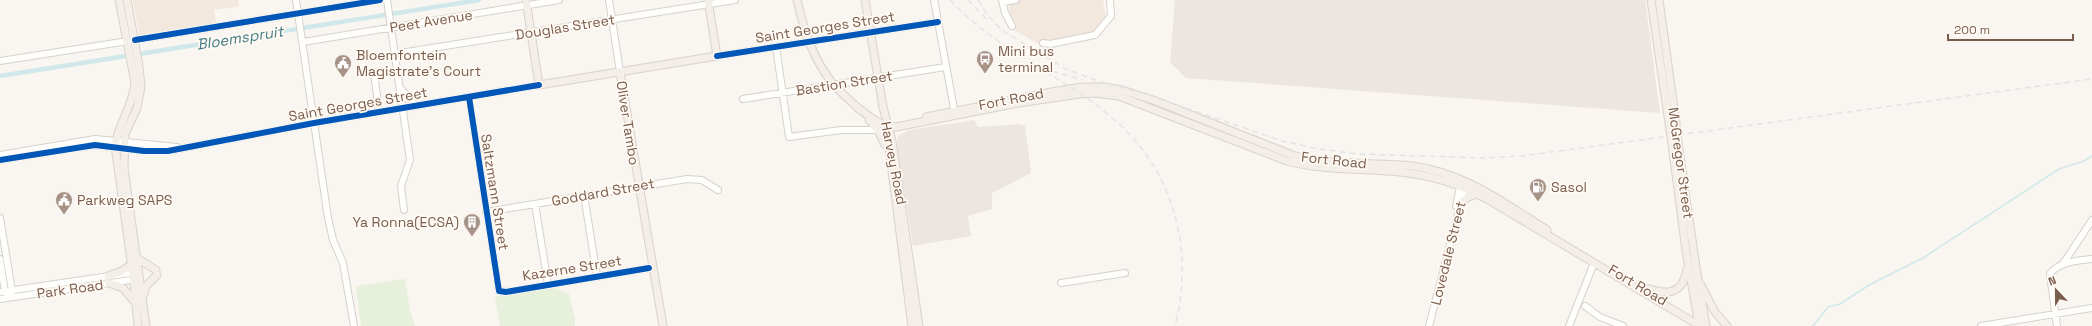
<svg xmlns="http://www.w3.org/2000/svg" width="2092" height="326" font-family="'Space Grotesk',sans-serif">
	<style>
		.residential { fill: #f2e8de }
		.industrial { fill: #ede5e0 }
		.green { fill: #e7f0db }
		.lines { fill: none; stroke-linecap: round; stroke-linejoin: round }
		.stream { stroke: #d0e8ea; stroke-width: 1.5 }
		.canal { stroke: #d0e8ea; stroke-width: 4.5 }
		.minor-casing { stroke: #d7d1cb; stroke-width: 8 }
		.major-casing { stroke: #dad1cc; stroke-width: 9 }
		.minor { stroke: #fefefd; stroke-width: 6 }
		.major { stroke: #f3eee8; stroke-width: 7 }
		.rail { stroke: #e6e3e7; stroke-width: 1.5; stroke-dasharray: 6 4; stroke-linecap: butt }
		.major-bridge-casing { stroke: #dad1cc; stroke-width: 9; stroke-linecap: butt }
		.major-bridge { stroke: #f3eee8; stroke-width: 7 }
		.cycleway-casing { stroke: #fffaf3; stroke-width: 8 }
		.cycleway { stroke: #0057b8; stroke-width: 6 }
		.labels { text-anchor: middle; stroke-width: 3.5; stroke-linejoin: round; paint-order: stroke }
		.street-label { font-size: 14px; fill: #7a5c4d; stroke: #fffaf3 }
		.poi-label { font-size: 14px; fill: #7a5c4d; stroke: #fffaf3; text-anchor: start }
		.water-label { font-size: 15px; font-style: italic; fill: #437c86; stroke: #fffaf3 }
	</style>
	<rect width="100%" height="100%" fill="#f9f5f0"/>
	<path class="residential" d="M133 0H238L239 6 214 10 216 23 139 35Z
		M1008 0H1103L1106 19 1094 34 1048 49 1012 29Z"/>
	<path class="industrial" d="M1175 0H1645L1660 113 1186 78 1170 62Z
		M974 120 978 127 1020 124 1025 126 1031 173 992 193V209L968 216 971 236 913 246 897 147 898 136 909 130Z"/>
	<path class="green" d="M405 279 410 311 415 326H361L356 286Z
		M556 288 569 294 575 319V326H500L495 297Z"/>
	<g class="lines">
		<path class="stream" d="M1813 326 1828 307 1840 304 1869 285 1923 258 2059 169 2084 161 2092 156"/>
		<path class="canal" d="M0 76 479 0"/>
		<g class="minor-casing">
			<path id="minor" d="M296 0 328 218 333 240 343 263 354 326
				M387 0 410 160 401 186 404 210
				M609 0 620 72
				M934 0 955 114
				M1002 0 1005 13 1012 26
				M1003 2 1016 0
				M135 40 380 0
				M303 42 559 0
				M1043 43 1050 44 1095 35 1111 16 1110 0
				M776 47 789 137 841 130H878
				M394 54 735 0
				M717 56 938 22
				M0 61 128 41
				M374 72 379 112
				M401 89 416 106
				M469 97 499 291 506 292 649 268
				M743 99 945 67
				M0 155 95 139 177 147
				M0 160 95 145 144 151H168L314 123 539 85
				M584 195 597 276
				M535 204 548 284
				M1456 206 1461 182
				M486 212 687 179 702 180 718 190
				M0 218 12 291 11 294
				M0 259 5 292 7 294
				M2063 264 2092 220
				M1061 283 1125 273
				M0 292 137 272
				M0 299 137 279
				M1585 306 1600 317 1623 326
				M1429 326 1466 184
				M1569 326 1594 263
				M1981 326 2092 308
				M2057 326 2050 274C2059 261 2078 261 2092 259"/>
		</g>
		<g class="major-casing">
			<path id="major" d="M119 0 135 83C133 106 118 124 115 146L134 282 138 326
				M127 0 139 66 141 87 137 108 125 134 124 168 146 326
				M526 0 539 85 717 56 708 0
				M797 0C804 31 813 59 833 84 841 93 851 101 860 110
				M865 0 883 107 892 141 919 326
				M1651 0 1668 116
				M1659 0 1675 115
				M620 72 663 326
				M857 107C869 116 880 127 896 127L1013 104 1079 94 1095 93 1119 96 1287 161C1324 171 1362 168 1400 172 1431 175 1460 184 1487 199L1700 326
				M926 117 1057 91 1083 87H1103L1122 90 1153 100 1295 156C1333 166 1374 162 1413 166 1465 173 1504 203 1547 230
				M869 120 878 130 885 145
				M887 132 912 326
				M1679 150 1696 267 1706 326
				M1673 151 1686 251 1699 326
				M1461 203 1468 197 1478 194
				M137 258 156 270
				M108 276 122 271 132 264
				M109 283 123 288 134 301
				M1701 285 1715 312 1727 326
				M1640 286C1662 294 1682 299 1687 269
				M144 294 146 286 157 275"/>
		</g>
		<use href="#minor" class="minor"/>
		<use href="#major" class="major"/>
		<path class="rail" d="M950 0C1025 80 1136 92 1173 209 1185 248 1185 287 1175 326
			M968 0 987 20
			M978 0 988 16 1003 31 1066 69 1095 80 1142 93 1282 141 1319 149 1358 154 1483 158 1522 156 2092 79
			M1052 71 1083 80"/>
		<g class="major-bridge-casing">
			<path id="major-bridge" d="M1675 115 1679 150
				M1668 116 1673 151"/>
		</g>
		<use href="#major-bridge" class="major-bridge"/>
		<g class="cycleway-casing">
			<path id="cycleway" d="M135 40 380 0
				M717 56 938 22
				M469 97 499 291 506 292 649 268
				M0 160 95 145 144 151H168L314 123 539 85"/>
		</g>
		<use href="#cycleway" class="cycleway"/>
	</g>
	<defs>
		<g id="bus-pin" transform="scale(0.9)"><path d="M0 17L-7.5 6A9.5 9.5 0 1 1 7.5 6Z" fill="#a69286" stroke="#fffaf3"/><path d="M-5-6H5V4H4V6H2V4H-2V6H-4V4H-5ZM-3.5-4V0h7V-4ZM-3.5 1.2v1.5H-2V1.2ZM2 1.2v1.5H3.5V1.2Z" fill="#fff"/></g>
		<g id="civic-pin" transform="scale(0.9)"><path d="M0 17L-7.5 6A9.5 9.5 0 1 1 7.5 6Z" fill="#a69286" stroke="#fffaf3"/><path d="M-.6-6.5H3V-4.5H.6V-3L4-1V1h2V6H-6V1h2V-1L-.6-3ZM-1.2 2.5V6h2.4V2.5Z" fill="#fff"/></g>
		<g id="fuel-pin" transform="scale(0.9)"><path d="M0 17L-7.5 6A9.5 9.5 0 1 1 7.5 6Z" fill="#a69286" stroke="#fffaf3"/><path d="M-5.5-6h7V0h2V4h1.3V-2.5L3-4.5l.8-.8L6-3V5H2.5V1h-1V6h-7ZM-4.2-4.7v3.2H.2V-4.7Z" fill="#fff"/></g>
		<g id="building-pin" transform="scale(0.9)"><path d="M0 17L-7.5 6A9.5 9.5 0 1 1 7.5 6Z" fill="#a69286" stroke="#fffaf3"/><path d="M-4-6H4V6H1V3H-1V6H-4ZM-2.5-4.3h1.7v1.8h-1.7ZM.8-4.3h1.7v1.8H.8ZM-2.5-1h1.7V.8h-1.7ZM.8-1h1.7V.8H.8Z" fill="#fff"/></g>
	</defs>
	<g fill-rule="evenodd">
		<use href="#bus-pin" x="985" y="59"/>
		<use href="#civic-pin" x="343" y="63"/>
		<use href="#fuel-pin" x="1538" y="187"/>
		<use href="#civic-pin" x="64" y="200"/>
		<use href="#building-pin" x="472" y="222"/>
	</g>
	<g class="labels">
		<g class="street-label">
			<text transform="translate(431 21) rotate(-9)" y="5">Peet Avenue</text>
			<text transform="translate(565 27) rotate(-9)" y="5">Douglas Street</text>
			<text transform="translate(825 27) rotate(-9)" y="5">Saint Georges Street</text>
			<text transform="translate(844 83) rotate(-9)" y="5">Bastion Street</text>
			<text transform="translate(1011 99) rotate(-11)" y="5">Fort Road</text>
			<text transform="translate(358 104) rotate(-10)" y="5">Saint Georges Street</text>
			<text transform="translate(628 123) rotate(81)" y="5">Oliver Tambo</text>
			<text transform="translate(1334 160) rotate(6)" y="5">Fort Road</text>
			<text transform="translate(894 163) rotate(79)" y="5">Harvey Road</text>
			<text transform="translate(1681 163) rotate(82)" y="5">McGregor Street</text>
			<text transform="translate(495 192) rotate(81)" y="5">Saltzmann Street</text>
			<text transform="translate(603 192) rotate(-10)" y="5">Goddard Street</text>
			<text transform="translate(1448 253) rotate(-76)" y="5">Lovedale Street</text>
			<text transform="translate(572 268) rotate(-9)" y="5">Kazerne Street</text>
			<text transform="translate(1638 285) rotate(31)" y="5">Fort Road</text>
			<text transform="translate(70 289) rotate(-8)" y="5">Park Road</text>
		</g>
		<g class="poi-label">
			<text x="998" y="56">Mini bus<tspan x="998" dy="16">terminal</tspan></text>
			<text x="356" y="60">Bloemfontein<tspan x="356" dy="16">Magistrate's Court</tspan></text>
			<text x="1551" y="192">Sasol</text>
			<text x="77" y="205">Parkweg SAPS</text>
			<text x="459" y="227" text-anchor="end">Ya Ronna(ECSA)</text>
		</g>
		<g class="water-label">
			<text transform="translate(240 38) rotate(-9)" y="5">Bloemspruit</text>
		</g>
	</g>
	<g transform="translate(2056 290) rotate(338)" stroke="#fffaf3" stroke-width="3" paint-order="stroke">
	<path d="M0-3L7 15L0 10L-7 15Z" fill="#7a5c4d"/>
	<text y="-6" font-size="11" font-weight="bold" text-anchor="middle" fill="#7a5c4d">N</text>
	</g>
	<path d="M1948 34v6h125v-6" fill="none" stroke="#7a5c4d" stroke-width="2"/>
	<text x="1954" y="34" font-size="12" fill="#7a5c4d" stroke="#fffaf3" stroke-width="3" paint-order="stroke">200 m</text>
</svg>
